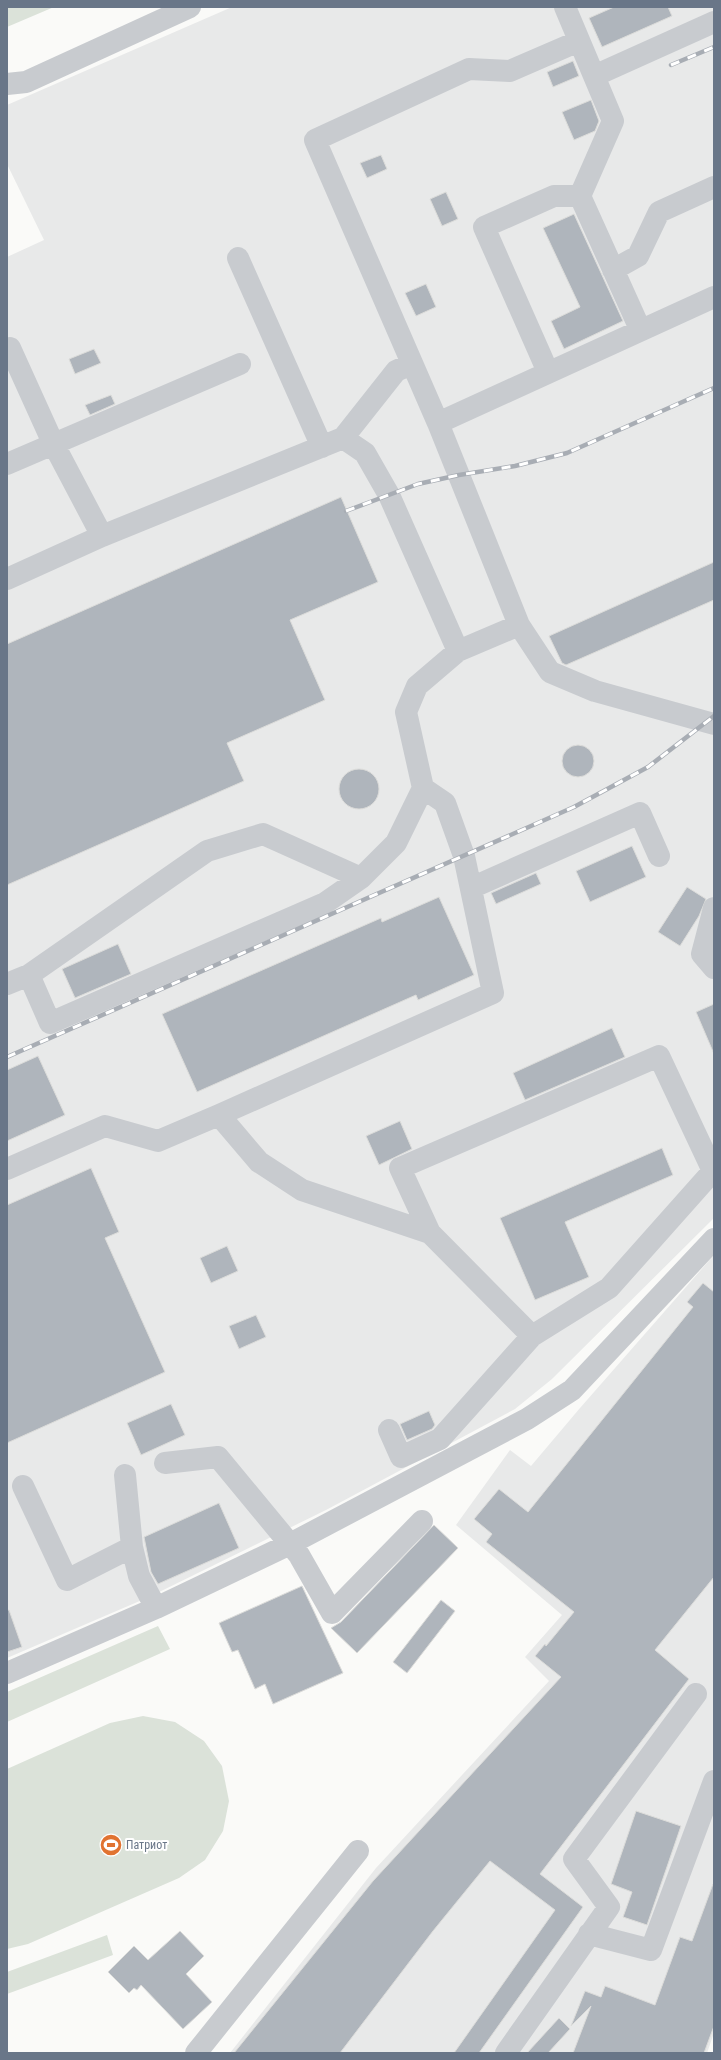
<svg xmlns="http://www.w3.org/2000/svg" width="721" height="2060" font-family="'Roboto Condensed',sans-serif">
	<style>
		.built { fill: #e8e9e9 }
		.green { fill: #dbe2d9 }
		.building { fill: #afb5bc; stroke: #dcdcda }
		.lines { fill: none; stroke-linecap: round; stroke-linejoin: round }
		.minor { stroke: #c8cbcf; stroke-width: 22 }
		.rail-casing { stroke: #a8adb4; stroke-width: 4.5 }
		.rail { stroke: #fff; stroke-width: 3; stroke-dasharray: 9; stroke-linecap: butt }
		.labels { text-anchor: middle; stroke-width: 4; stroke-linejoin: round; paint-order: stroke }
		.poi-label { font-size: 12px; fill: #697688; stroke: #fff; text-anchor: start }
	</style>
	<rect width="100%" height="100%" fill="#fafaf8"/>
	<path class="built" d="M232 7H714V1218L552 1379 515 1409 326 1510 149 1597 7 1658V257L44 240 7 164V105Z
		M714 1255V2033L707 2053H230L376 1868 549 1681 525 1657 562 1615 456 1525 510 1450 531 1466 580 1408Z"/>
	<path class="green" d="M7 7H54L7 27Z
		M158 1626 170 1649 7 1722V1692Z
		M143 1716 175 1722 204 1741 222 1766 229 1801 223 1831 205 1860 179 1878 28 1944 7 1949V1769L110 1723Z
		M107 1935 113 1955 7 1994V1972Z"/>
	<path class="building" d="M614 7H668L672 16 602 47 589 18Z
		M573 61 579 76 553 87 547 72Z
		M591 100 599 121 595 131 574 140 562 112Z
		M381 155 387 169 367 178 360 163Z
		M446 192 458 219 442 226 430 199Z
		M574 214 623 321 564 349 551 321 580 307 543 228Z
		M426 284 436 307 416 316 405 293Z
		M94 349 101 363 75 374 69 359Z
		M111 395 115 404 90 415 85 405Z
		M341 497 378 582 290 620 325 700 227 743 244 781 7 885V644Z
		M714 562V600L566 665 562 663 549 636Z
		M562 761a16 16 0 1 1 32 0a16 16 0 1 1-32 0Z
		M339 789a20 20 0 1 1 40 0a20 20 0 1 1-40 0Z
		M632 846 646 877 590 902 576 871Z
		M536 873 541 884 496 904 491 893Z
		M687 887 706 899 699 916 680 946 658 932Z
		M439 897 474 975 418 1000 416 995 197 1092 162 1014 381 918 382 922Z
		M118 944 131 974 75 998 62 969Z
		M714 1004V1054L696 1012Z
		M612 1028 625 1057 525 1100 513 1073Z
		M38 1056 65 1115 7 1141V1070Z
		M400 1121 412 1149 379 1165 366 1136Z
		M662 1148 673 1175 565 1222 589 1277 535 1300 500 1218Z
		M91 1168 119 1232 105 1238 165 1372 7 1443V1205Z
		M227 1246 238 1271 211 1283 200 1258Z
		M703 1283 714 1292V1577L655 1650 689 1679 540 1874 583 1907 479 2053H454L555 1910 490 1861 433 1931 340 2053H234L373 1881 561 1677 535 1656 545 1644 546 1646 574 1612 486 1542 492 1534 474 1519 499 1489 528 1512 693 1307 687 1302Z
		M256 1315 266 1337 239 1349 229 1326Z
		M171 1404 185 1435 141 1455 127 1423Z
		M429 1411 435 1425 432 1429 407 1440 400 1424Z
		M219 1503 239 1548 158 1584 151 1572 144 1537Z
		M434 1525 458 1548 357 1653 331 1628 341 1622Z
		M302 1586 343 1673 273 1704 265 1684 255 1689 238 1650 232 1652 219 1623Z
		M441 1600 455 1611 407 1673 393 1662Z
		M7 1610H9L22 1647 7 1652Z
		M636 1811 681 1826 647 1925 623 1917 632 1892 611 1884Z
		M713 1884 714 1885V2026L704 2053H573L591 2006 571 2026 585 1991 601 1997 605 1986 655 2005 680 1937 692 1941Z
		M180 1931 204 1956 186 1974 212 2002 183 2029 141 1985 137 1990 134 1988 129 1993 108 1972 134 1946 148 1960Z
		M559 2018 570 2029 548 2053H527Z"/>
	<g class="lines">
		<path class="minor" d="M565 7 613 121 580 196 640 329
			M594 76 714 22
			M7 84 26 82 190 7
			M238 258 322 447
			M613 270 638 256 659 212 714 187
			M714 297 438 423 519 625 550 672 595 691 714 724
			M7 350 10 348 53 443 102 536
			M548 372 484 227 554 196H580
			M438 423 315 140 469 69 510 71 579 41
			M343 438 365 453 389 495 458 651
			M7 464 240 364
			M7 579 102 536 343 438 396 371 411 364
			M471 888 640 813 659 856
			M714 908 702 954 714 968
			M29 975 50 1023 325 903 361 878 396 843 423 788 406 712 417 686 458 651 519 625
			M7 984 29 975 207 851 263 834 361 878
			M219 1115 259 1162 302 1190 430 1233 400 1168 659 1056 713 1171 609 1288 532 1336 430 1233
			M7 1169 105 1126 158 1141 219 1115 493 993 464 856 445 803 423 788
			M389 1430 401 1457 440 1439 532 1336
			M165 1463 218 1457 299 1555 332 1613 422 1521
			M125 1475 132 1547 139 1576 156 1608
			M23 1486 67 1580 132 1547
			M7 1673 156 1608 290 1544 527 1419 572 1390 714 1239
			M589 1934 651 1950 714 1781
			M196 2053 358 1851
			M506 2053 609 1907 574 1859 696 1694"/>
		<g class="rail-casing">
			<path id="rail" d="M671 65 714 47
				M346 511 418 484 459 475 515 466 567 453 714 388
				M7 1057 574 807 648 767 714 716"/>
		</g>
		<use href="#rail" class="rail"/>
	</g>
	<defs>
		<g id="stadium-disc" transform="scale(1.15)"><circle r="9.5" fill="#e17331" stroke="#fff"/><path d="M0-5a6.5 5 0 1 0 0 10a6.5 5 0 1 0 0-10ZM-3.5-1.8h7v3.6h-7Z" fill="#fff"/></g>
	</defs>
	<g fill-rule="evenodd">
		<use href="#stadium-disc" x="111" y="1845"/>
	</g>
	<g class="labels">
		<g class="poi-label">
			<text x="126" y="1849">Патриот</text>
		</g>
	</g>
	<rect width="721" height="2060" fill="none" stroke="#697688" stroke-width="16"/>
</svg>
